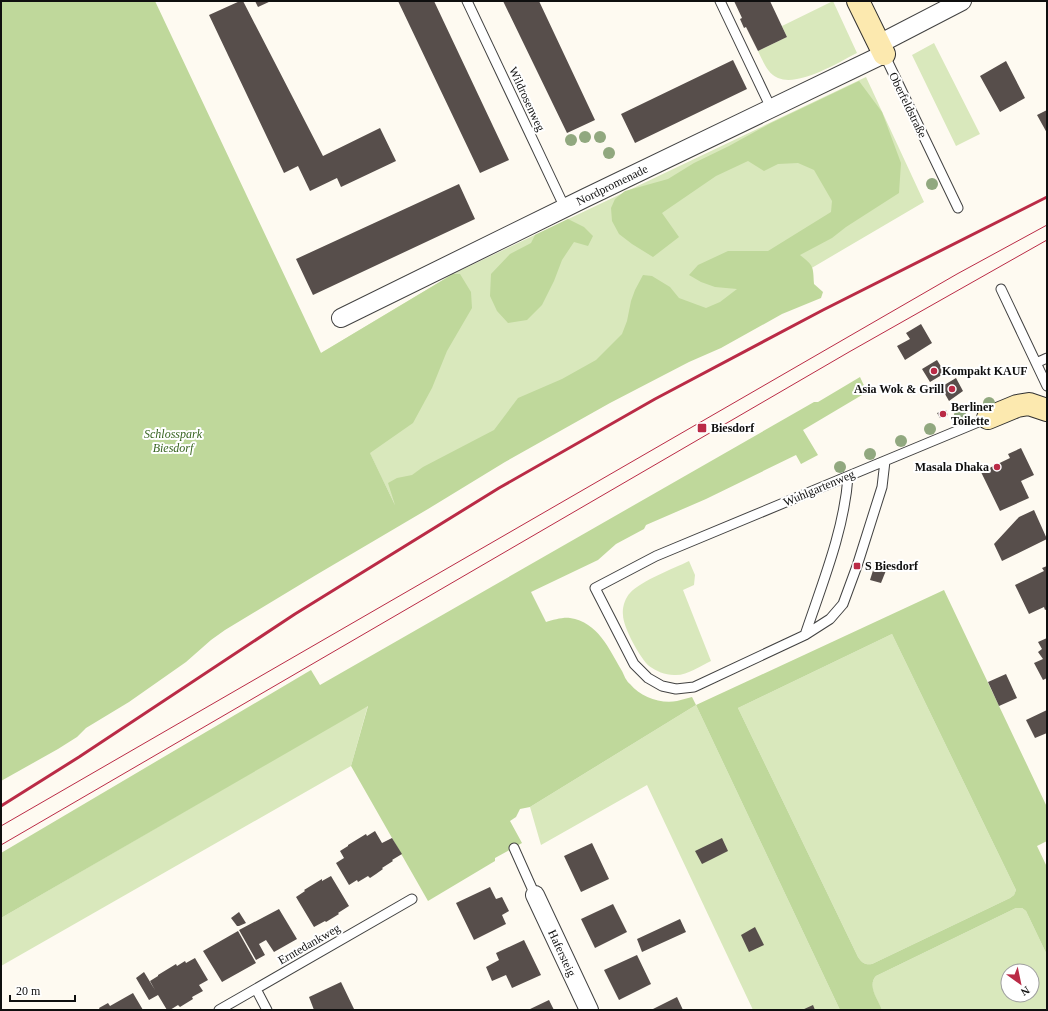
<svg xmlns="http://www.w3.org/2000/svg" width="1048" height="1011" font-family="Georgia,serif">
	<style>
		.green { fill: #d9e8bc; fill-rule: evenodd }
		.forest { fill: #bfd89b; fill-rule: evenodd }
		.building { fill: #574e4b }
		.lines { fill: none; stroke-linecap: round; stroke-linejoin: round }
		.lane-casing { stroke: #424242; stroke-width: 11 }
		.street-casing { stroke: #424242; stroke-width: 20 }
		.secondary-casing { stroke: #313131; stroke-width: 24 }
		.lane { stroke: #fff; stroke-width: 9 }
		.street { stroke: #fff; stroke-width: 18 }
		.secondary { stroke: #fce9af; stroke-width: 22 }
		.tram { stroke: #ba2b46; stroke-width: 1 }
		.rail { stroke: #ba2b46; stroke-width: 3 }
		.tree { fill: #91a87f }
		.poi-dot { fill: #ba2b46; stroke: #fff; stroke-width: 1.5 }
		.labels { text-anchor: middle; stroke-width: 4; stroke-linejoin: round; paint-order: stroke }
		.street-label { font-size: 12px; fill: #0f0f0f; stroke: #fff }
		.poi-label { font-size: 12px; font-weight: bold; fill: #0f0f0f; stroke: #fff; text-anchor: start }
		.park-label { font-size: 12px; font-style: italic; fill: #386521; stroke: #fff }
	</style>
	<rect width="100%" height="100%" fill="#fefaf1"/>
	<path class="green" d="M833 1 857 53C839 62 799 87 778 78 767 73 763 61 758 51L787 37 782 26Z
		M934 43 980 134 956 146 912 55Z
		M866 77 924 202 398 511 321 353 453 274Z
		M689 561 695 575 694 585 683 590 711 661C700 666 687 676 674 675 665 675 656 671 649 666 640 658 623 627 623 615 622 608 625 598 630 593 642 580 673 569 689 561Z
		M892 634 1016 890 1014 895 1010 898 872 964C865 965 862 963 858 957L738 708Z
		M368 705 351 766 1 966V918Z
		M696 705 840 1010H753L647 785 541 845 530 807Z
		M1016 908H1022L1026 911 1047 955V1010H882C877 999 867 986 876 976ZM1008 971H1032V995H1008Z"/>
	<path class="forest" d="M1 1H155L321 353 453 274H460L471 292 472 308 447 351 432 388 413 423 370 453 395 505 388 483 397 478 412 475 423 467 494 430 518 398 562 379 596 360 622 334 627 321 631 301 635 290 643 275 652 276 670 287 679 298 706 308 720 302 737 289 715 287 701 282 689 275 698 265 728 251H768L831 212 832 201 814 170 798 163 778 164 764 171 748 161 716 176 662 213 679 237 653 257 632 244 619 234 612 221 611 208 615 199 625 191 668 179 694 163 729 146 771 123 859 81 882 112 901 163 899 193 846 227 832 238 800 255C814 266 813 266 814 284L823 292 821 298 782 314 721 348 689 362 610 403 505 462 428 509 316 575 225 630 211 640 186 662 129 702 86 728 77 737 58 749 1 781Z
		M568 219 584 227 593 236 588 246 574 242 562 260 554 281 542 305 527 320 508 323 497 311 490 296 491 274 510 254 531 243 535 235Z
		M860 377 867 392 803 430 818 455 801 464 796 455 706 499 646 525 644 529 616 544 598 560 531 592 546 622C553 620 563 617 570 618 598 622 609 649 622 671 624 675 626 681 630 684 641 697 660 704 677 701 682 700 687 698 692 697L696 705 944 590 1047 807V841L1037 846 1047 867V955L1026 911 1022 908H1016L876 976C867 986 878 999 882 1010H840L696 705 530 807 520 809 516 817 510 821 522 843 495 858V861L428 901 351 766 368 706 1 918V853L311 670 320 685 814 402H818ZM892 634 1016 890 1014 895 1010 898 872 964C865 965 862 963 858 957L738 708Z"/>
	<path class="building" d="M240 1H243L323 156 380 128 396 161 341 187 337 178 310 191 298 166 284 173 209 15Z
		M255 1H271L258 7Z
		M398 1H434L509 160 480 173Z
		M503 1H539L595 120 567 133Z
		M734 1H770L787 37 758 51 746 27 744 28 740 19 742 18Z
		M733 60 747 89 635 143 621 114Z
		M1006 61 1025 98 1000 112 980 76Z
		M1047 110V133L1037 115Z
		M459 184 475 219 313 295 296 259Z
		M921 324 932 343 905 360 897 346 910 339 906 333Z
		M937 360 945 373 930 382 922 369Z
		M956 378 963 391 949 401 941 387Z
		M946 410 948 415 940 418 937 413Z
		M1021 448 1034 475 1021 481 1029 498 1000 511 981 472 1010 458 1008 454Z
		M1034 510 1047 539 1002 561 994 544 1019 517Z
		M875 564 887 568 881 583 870 580Z
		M1047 566V609L1045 610 1044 607 1029 614 1015 585 1044 571 1042 568Z
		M1047 638V678L1043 680 1034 663 1043 659 1038 652 1042 649 1038 642Z
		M1006 674 1017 698 999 706 988 682Z
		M1047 710V733L1035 738 1026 720Z
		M375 831 382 843 392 838 402 854 392 860 393 861 382 868 383 869 376 874 370 878 368 876 358 882 357 880 349 885 336 863 344 858 340 851 348 846V845L366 834 367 836Z
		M722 838 728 851 702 864 695 851Z
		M592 843 609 879 581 892 564 856Z
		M331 876 349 906 338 913 339 914 326 922 325 921 314 927 296 897 305 891 304 890 322 879V881Z
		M490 887 496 899 502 897 509 911 502 915 506 924 474 940 456 903Z
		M613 904 627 932 595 948 581 919Z
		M279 909 297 939 274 952 266 940 259 944 265 955 256 960 239 930Z
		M239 912 246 923 239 926H237L231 918Z
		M680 919 686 932 642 952 637 939Z
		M755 927 764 945 749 952 741 935Z
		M238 931 256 963 222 982 203 951Z
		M524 940 541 975 512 988 506 975 492 981 486 967 499 960 496 953Z
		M637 955 651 984 619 1000 604 970Z
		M195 958 208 980 199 985 203 991 192 997 193 999 180 1007 178 1005 170 1010H167L158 995 149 1000 136 978 144 972 155 990 150 981 158 976V975L176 964 177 966 185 961 186 963Z
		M341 982 354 1009 352 1010H314L309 997Z
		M133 993 143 1010H100L99 1008 108 1003 110 1006Z
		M677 997 683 1010H651Z
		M549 1000 554 1010H528Z
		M813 1005 815 1010H802Z"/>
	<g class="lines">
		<g class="lane-casing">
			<path id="lane" d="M467 1 565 208
				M720 1 771 108
				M884 54 958 208
				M1001 289 1047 386
				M1036 363 1047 358
				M885 461 882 487 857 566 843 604 830 619 805 635 694 687 676 689 662 686 648 678 634 664 595 588 656 556 988 418
				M805 635C822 584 844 531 848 477
				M514 848 535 895
				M256 989 267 1010
				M219 1010 412 899"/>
		</g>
		<g class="street-casing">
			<path id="street" d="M879 44 962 1
				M341 318 585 198 884 54
				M535 895 589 1010"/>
		</g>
		<g class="secondary-casing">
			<path id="secondary" d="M858 1 884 54
				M988 418 1017 406 1029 404 1047 410"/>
		</g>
		<use href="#lane" class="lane"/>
		<use href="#street" class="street"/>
		<use href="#secondary" class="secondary"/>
		<path class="tram" d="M1 826 957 274 1047 225
			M1 845 849 352 1047 240"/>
		<path class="rail" d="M1 806 79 757 295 614 499 488 655 399 823 310 1047 197"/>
	</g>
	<g class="tree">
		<circle cx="585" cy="137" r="6"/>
		<circle cx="600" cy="137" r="6"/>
		<circle cx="571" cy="140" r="6"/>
		<circle cx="609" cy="153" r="6"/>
		<circle cx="932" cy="184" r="6"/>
		<circle cx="989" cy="403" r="6"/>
		<circle cx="960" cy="415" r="6"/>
		<circle cx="930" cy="429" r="6"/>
		<circle cx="901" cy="441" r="6"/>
		<circle cx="870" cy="454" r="6"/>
		<circle cx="840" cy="467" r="6"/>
	</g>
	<g class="poi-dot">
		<circle cx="934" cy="371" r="4"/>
		<circle cx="952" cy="389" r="4"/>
		<circle cx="943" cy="414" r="4"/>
		<rect x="697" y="423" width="10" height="10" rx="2"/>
		<circle cx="997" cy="467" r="4"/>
		<rect x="853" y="562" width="8" height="8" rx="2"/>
	</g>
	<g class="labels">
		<g class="street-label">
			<text transform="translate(527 99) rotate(65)" y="4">Wildrosenweg</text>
			<text transform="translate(908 105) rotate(64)" y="4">Oberfeldstraße</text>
			<text transform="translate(612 185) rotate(-26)" y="4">Nordpromenade</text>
			<text transform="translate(819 488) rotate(-23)" y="4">Wuhlgartenweg</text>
			<text transform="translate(309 944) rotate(-30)" y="4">Erntedankweg</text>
			<text transform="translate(562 953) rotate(65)" y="4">Hafersteig</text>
		</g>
		<g class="poi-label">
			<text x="942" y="375">Kompakt KAUF</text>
			<text x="944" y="393" text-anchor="end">Asia Wok &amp; Grill</text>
			<text x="951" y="411">Berliner<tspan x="951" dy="14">Toilette</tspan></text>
			<text x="711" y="432">Biesdorf</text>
			<text x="989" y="471" text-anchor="end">Masala Dhaka</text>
			<text x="865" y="570">S Biesdorf</text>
		</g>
		<g class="park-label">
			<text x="173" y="438">Schlosspark<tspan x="173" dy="14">Biesdorf</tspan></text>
		</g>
	</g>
	<rect width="1048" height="1011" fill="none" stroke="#0f0f0f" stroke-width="4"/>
	<g transform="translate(1020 983) rotate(147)"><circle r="19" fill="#ffffff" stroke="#9f9f9f"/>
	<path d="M0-3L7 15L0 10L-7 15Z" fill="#ba2b46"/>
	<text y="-6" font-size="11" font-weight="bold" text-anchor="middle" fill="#0f0f0f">N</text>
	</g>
	<path d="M10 995v6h65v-6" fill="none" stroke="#0f0f0f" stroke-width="2"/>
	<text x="16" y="995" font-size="12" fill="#0f0f0f" stroke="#ffffff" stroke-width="3" paint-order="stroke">20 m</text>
</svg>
